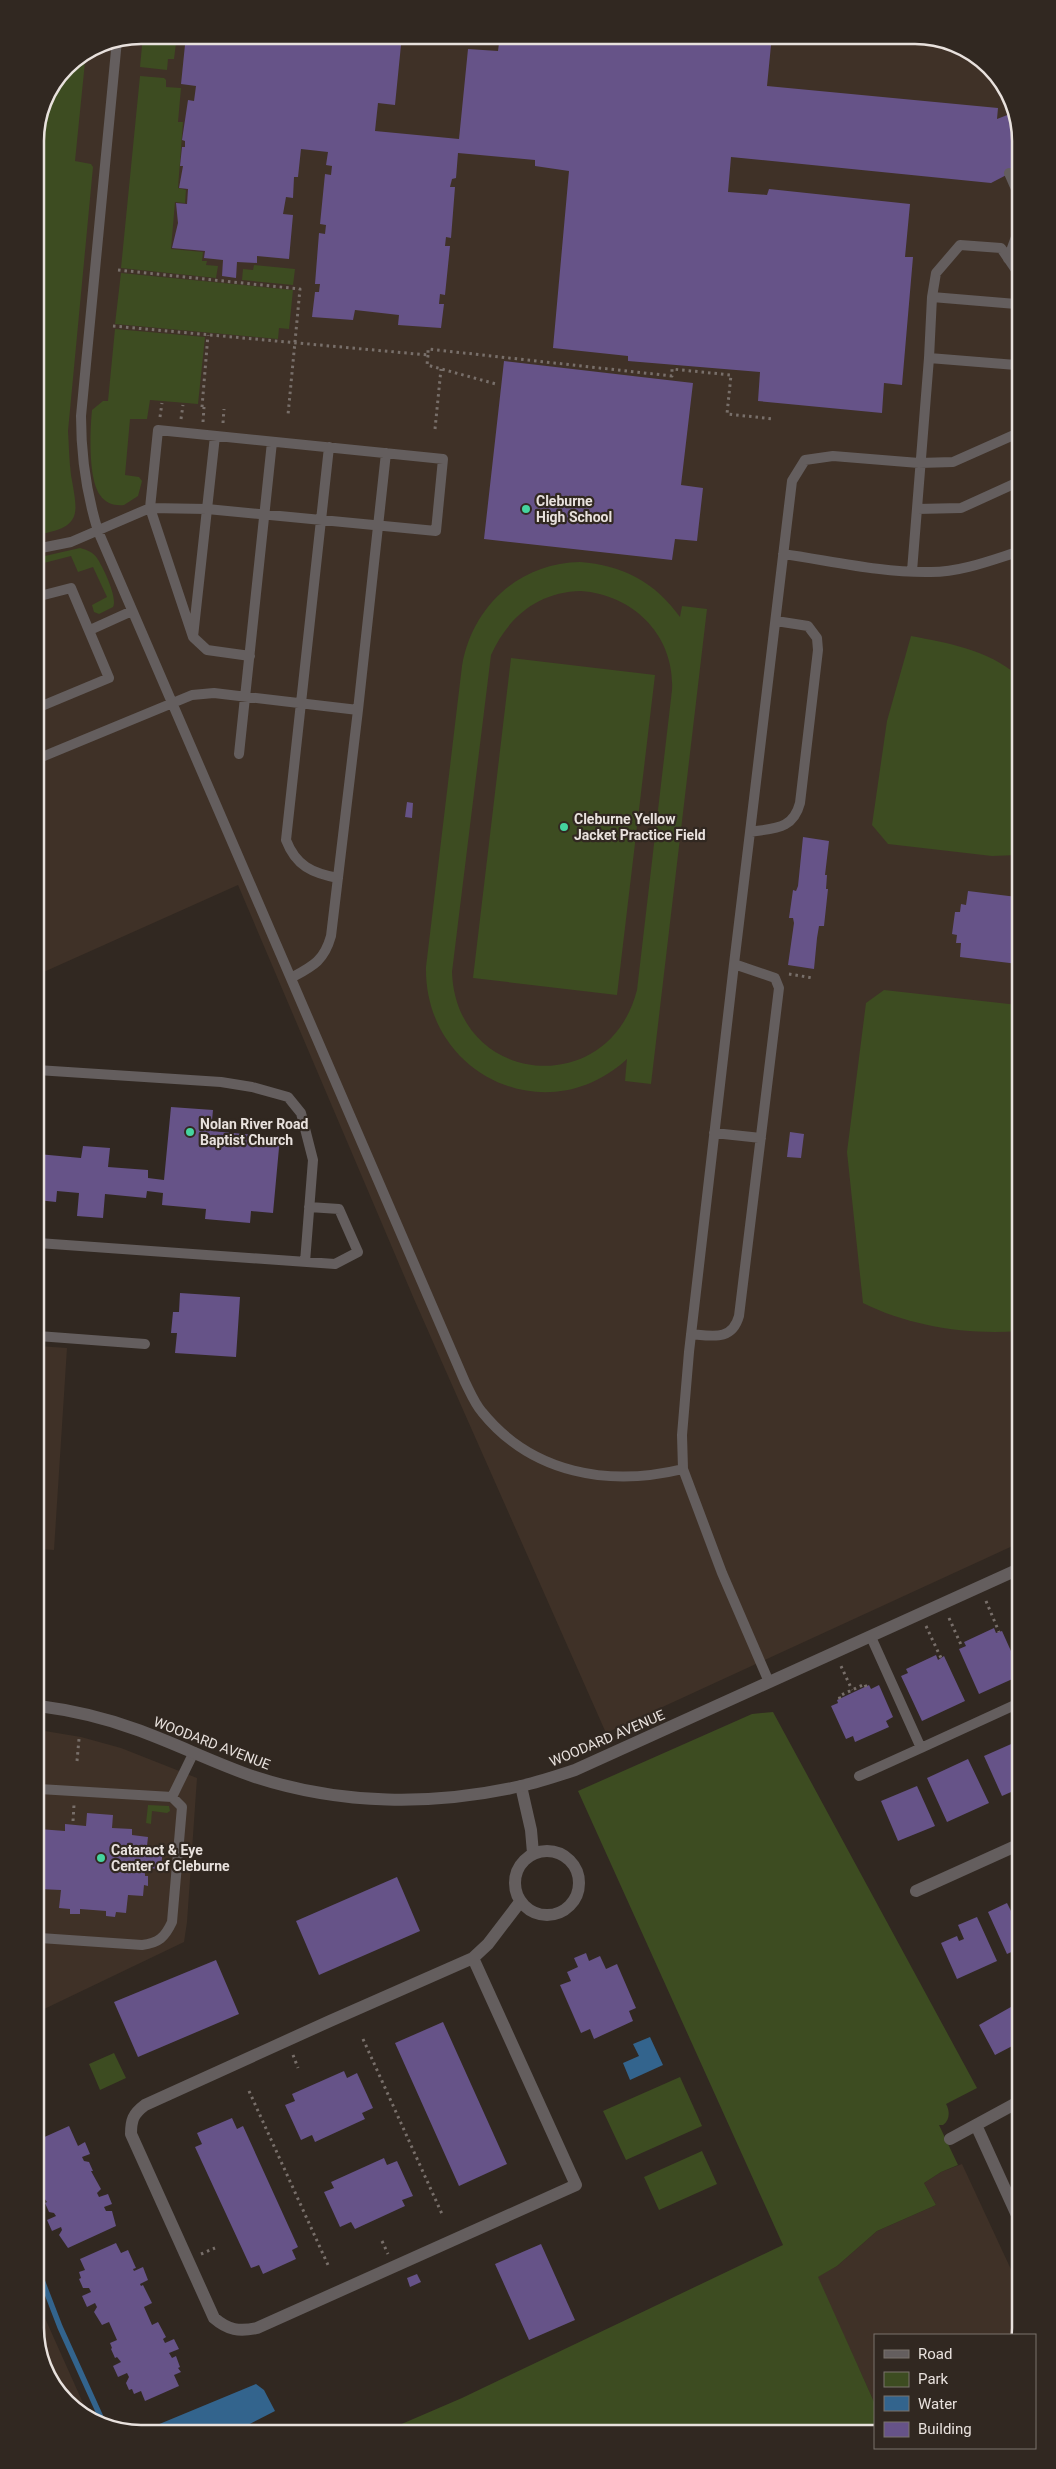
<svg xmlns="http://www.w3.org/2000/svg" width="1056" height="2469" font-family="Roboto,sans-serif">
	<style>
		.built { fill: #3f3127 }
		.green { fill: #3d4c21; fill-rule: evenodd }
		.water { fill: #33648d }
		.lines { fill: none; stroke-linecap: round; stroke-linejoin: round }
		.stream { stroke: #33648d; stroke-width: 5.5 }
		.building { fill: #665388 }
		.path { stroke: #786f6a; stroke-width: 3; stroke-dasharray: 2.5 4; stroke-linecap: butt }
		.service { stroke: #645e5e; stroke-width: 10 }
		.minor { stroke: #645e5e; stroke-width: 12 }
		.tertiary { stroke: #645e5e; stroke-width: 12 }
		.poi-dot { fill: #45d49f; stroke: #312821; stroke-width: 2 }
		.labels { text-anchor: middle; stroke-width: 4.5; stroke-linejoin: round; paint-order: stroke }
		.poi-label { font-size: 14px; font-weight: bold; fill: #e8e1dd; stroke: #312821; text-anchor: start }
		.street-label { font-size: 14px; fill: #e8e1dd; stroke: #312821 }
		.rim { fill: none; stroke: #e8e1dd; stroke-width: 2.5 }
	</style>
	<rect width="100%" height="100%" fill="#312821"/>
	<path class="built" d="M141 35H923L980 57 1015 107 1019 1543 606 1733 414 1299 238 885 37 975 35 134 43 100 66 66 100 43Z
		M38 1346 67 1348 54 1550 39 1549Z
		M39 1730 81 1737 121 1748 197 1778 187 1922 184 1942 40 2011Z
		M962 2164 1021 2291V2329L1019 2335H875V2404L817 2277 837 2266 877 2231 936 2205 924 2183 941 2172Z
		M40 2307 87 2412V2413L82 2414 76 2412 41 2362Z"/>
	<path class="green" d="M143 35H177L174 59H168L167 70 140 67Z
		M86 52 75 161 91 164 93 167 68 431C69 446 69 460 71 475 78 515 83 527 36 535L35 134 43 100 66 66Z
		M140 76 164 78 166 80V87L181 88 178 122H183L178 188 186 190 185 203 175 202 171 249 203 252 202 261H207L206 265 218 266 216 278 121 268Z
		M254 265 295 269 293 285 242 280 243 269 253 270Z
		M121 273 293 290 289 329 279 328 278 339 115 324Z
		M115 329 205 337 198 404 150 400 147 419H130L125 475 139 477 142 481 138 496 124 505C115 506 106 504 100 495 88 478 90 431 92 410L103 401H108Z
		M80 548C87 550 93 552 97 558 103 567 118 598 113 607L99 614 94 612 92 605 107 597 93 567 78 572 71 556 36 565V558Z
		M580 562C622 565 655 582 680 617L682 606 707 609 651 1084 625 1081 627 1059C547 1133 424 1075 426 967L462 666C472 607 519 563 580 562ZM581 591C634 595 675 636 672 690L637 990C609 1101 456 1086 452 972L491 655C508 617 538 592 581 591Z
		M911 636C948 643 988 650 1017 675V855L992 856 888 844 872 825 887 721Z
		M511 658 655 675 617 995 473 978Z
		M884 990 1018 1005 1019 1331C967 1335 909 1326 863 1303L847 1152 866 1003Z
		M773 1712 977 2088 946 2104C950 2111 950 2120 943 2125H939L958 2165 941 2172 924 2183 936 2205 877 2231 837 2266 818 2277 875 2404V2429L383 2432 462 2398 783 2245 578 1791 752 1714Z
		M148 1805 169 1806 170 1811 167 1813 152 1811 151 1824 146 1823Z
		M114 2053 126 2078 100 2090 89 2064Z
		M680 2077 702 2126 626 2160 603 2111Z
		M702 2151 717 2184 659 2210 644 2177Z"/>
	<path class="water" d="M650 2037 663 2065 630 2080 623 2063 639 2056 633 2044Z
		M256 2384 264 2390 275 2411 238 2430 237 2433 146 2434 157 2425Z"/>
	<g class="lines">
		<path class="stream" d="M40 2275 60 2327 103 2422"/>
	</g>
	<path class="building" d="M186 35H402L395 105 378 103 375 131 459 139 468 49 498 51 500 35H772L767 86 998 108 997 119 1015 112 1016 170 991 183 731 157 728 192 767 195 769 189 910 204 905 257H913L902 385 884 383 882 413 758 401 760 372 628 361V356L553 348 569 171 535 166V160L458 153 456 178 452 179 450 187H455L451 238 446 237 445 246H450L445 295 440 294 439 304H444L441 328 398 325 399 315 355 310 353 320 312 317 315 292H319L320 284H315L319 233 325 234 326 225 320 224 325 174 331 175 332 166 326 165 328 152 301 149 298 177H294L293 198 286 197 283 214 293 215 289 259 257 256V263L237 262 236 278 222 276 223 260 204 258 205 251 172 248 178 223 176 203 187 204 188 189 179 188 183 166H180L182 147H185V141L182 140 188 100 194 101 196 86 181 84Z
		M504 361 693 383 681 485 703 488 697 541 675 539 672 560 484 539Z
		M407 802 413 803 412 818 405 817Z
		M803 837 829 841 825 875H827L826 889H828L824 926H819L817 938 814 969 788 965 794 923 793 918H789L793 890 796 891 798 886Z
		M968 891 1017 897 1018 964 960 957 961 943H956L957 935 952 934 955 912H960L961 904 966 905Z
		M171 1107 213 1110 211 1131 280 1137 273 1213 251 1211 250 1223 205 1219 206 1209 162 1205 163 1193 147 1191 146 1198 105 1194 103 1218 77 1216 79 1193 57 1191 56 1202 38 1200V1154L81 1158 83 1146 110 1148 108 1167 148 1170V1178L164 1180Z
		M790 1132 804 1134 801 1158 787 1157Z
		M180 1293 240 1297 236 1357 175 1353 177 1333H171L173 1312H179Z
		M994 1628 996 1633 1002 1631 1019 1669V1676L979 1694 959 1649 966 1646 964 1642Z
		M936 1655 938 1660 944 1656 965 1701 922 1721 901 1676 908 1673 906 1669Z
		M869 1685 871 1689 879 1685 893 1717 886 1721 889 1727 855 1742 853 1736 846 1739 831 1706 838 1703 837 1700Z
		M1020 1740V1788L1002 1796 984 1756Z
		M968 1759 989 1803 947 1822 927 1778Z
		M917 1786 935 1826 898 1841 881 1801Z
		M87 1813 113 1815 112 1828 132 1829V1835L148 1837 147 1846 163 1847 161 1869 145 1868V1876H148V1886L144 1885 143 1896 128 1895 126 1913 116 1912 115 1917 106 1916V1911L80 1909V1914H70V1909L59 1908 61 1890 39 1889V1829L65 1831V1824L86 1826Z
		M397 1877 420 1931 319 1975 296 1921Z
		M1007 1903 1011 1911 1020 1905V1948L1007 1954 988 1912Z
		M977 1917 997 1961 957 1979 941 1943 957 1936 959 1941 964 1939 958 1925Z
		M586 1953 589 1961 600 1956 606 1969 617 1964 636 2008 629 2011 633 2021 594 2039 590 2029 581 2033 560 1985 571 1981 567 1972 578 1967 574 1958Z
		M216 1960 239 2014 138 2057 114 2002Z
		M1020 2002V2042L995 2055 979 2025Z
		M443 2022 507 2164 459 2186 395 2043Z
		M344 2071 347 2078 357 2073 373 2108 362 2113 365 2119 315 2142 312 2135 301 2140 285 2105 295 2101 292 2094Z
		M232 2118 237 2129 243 2126 298 2247 292 2250 296 2259 263 2274 259 2265 251 2268 195 2147 202 2144 197 2133Z
		M69 2126 78 2146 85 2142 90 2154 82 2157 84 2161 89 2162 93 2171H91L101 2189 97 2193 99 2197 108 2194 112 2204 104 2207 106 2211H112L116 2226 68 2248 59 2235 62 2230 61 2227 52 2231 47 2220 56 2216 54 2213 49 2212 45 2203 47 2202 40 2193V2139Z
		M384 2158 387 2165 397 2161 413 2196 402 2200 405 2206 355 2229 351 2222 340 2227 324 2192 334 2188 331 2182Z
		M116 2243 121 2253 128 2250 136 2268 133 2269 134 2271 143 2267 148 2280 140 2284 141 2286 143 2285 152 2303 144 2307 152 2325 158 2322 166 2337 163 2339 165 2343 174 2339 179 2349 169 2353 172 2358 176 2356 180 2367 178 2368 181 2372 174 2375 179 2386 145 2401 141 2391 134 2394 132 2389 129 2390 126 2383 129 2377 127 2373 118 2377 113 2366 121 2362 117 2357 115 2358 111 2349 112 2348 110 2343 117 2340 109 2322 102 2325 94 2312 97 2307 95 2303 87 2307 82 2296 91 2292 89 2288H83L79 2279 81 2278 79 2272 85 2270 80 2259Z
		M541 2244 575 2320 529 2340 495 2264Z
		M417 2274 421 2282 410 2287 407 2278Z"/>
	<g class="lines">
		<path class="path" d="M118 270 300 289 288 415
			M113 326 428 355V349L672 376V369L731 375 727 414 774 419
			M428 355 427 365 496 384
			M202 407 208 335
			M160 417 162 403
			M181 419 183 405
			M203 422 204 407
			M223 423 224 409
			M435 429 441 369
			M789 974 813 978
			M986 1601 999 1632
			M949 1618 962 1647
			M926 1626 941 1658
			M841 1666 852 1690
			M840 1699 839 1696 865 1684 866 1687
			M77 1761 79 1739
			M73 1821 74 1805
			M363 2039 442 2214
			M293 2055 298 2068
			M249 2091 328 2265
			M382 2241 388 2254
			M201 2254 215 2248"/>
		<path class="service" d="M117 40 81 416C81 456 86 492 98 531L465 1382C470 1392 475 1404 482 1412 532 1474 609 1487 683 1469
			M1009 173 1016 189
			M1008 259 1016 237
			M932 297 936 273 960 245 1001 248 1016 270
			M929 358 932 297 1016 304
			M215 436 193 637 207 650 250 656
			M329 447 286 840C296 866 312 873 338 878
			M917 509 961 508 1016 483
			M36 549 71 542 150 508 207 509 436 531 443 459 158 430 150 508 193 637
			M783 554C832 561 882 573 931 572 960 572 989 561 1017 552
			M912 571 929 358 1016 365
			M36 597 71 588 109 678 37 708
			M776 621 808 626 817 638 818 650 800 803C793 830 774 828 750 832L792 481 805 460 833 456 919 463 953 462 1016 434
			M90 630 132 611
			M358 710 386 453
			M239 754 272 442
			M37 759 192 695 214 693 358 710 331 936C324 961 313 966 291 978
			M734 964 750 832
			M37 1070 221 1082 252 1087 288 1097 301 1113 313 1160 305 1262
			M714 1133 761 1138
			M38 1243 335 1264 358 1252 339 1209 309 1207
			M691 1334C713 1336 732 1341 739 1316L779 988 775 978 734 964 689 1352 682 1435 683 1469 722 1573 769 1682
			M38 1336 145 1344
			M871 1637 921 1748 1019 1703
			M859 1776 921 1748
			M39 1789 172 1797 194 1752
			M40 1938 142 1945C159 1943 165 1937 172 1922L182 1807 172 1797"/>
		<path class="minor" d="M521 1786 531 1830 533 1853
			M515 1883a32 32 0 1 1 64 0a32 32 0 1 1-64 0Z
			M916 1891 1020 1844
			M473 1958 576 2185 257 2328C239 2332 228 2330 214 2318L131 2134C131 2120 133 2114 145 2105L330 2021 473 1958 488 1944 520 1902
			M976 2125 1021 2224
			M950 2139 1020 2101"/>
		<path class="tertiary" d="M39 1706C70 1710 105 1718 135 1729 175 1743 214 1763 255 1777 341 1805 433 1806 521 1786 539 1782 557 1776 575 1770L1019 1569"/>
	</g>
	<g class="poi-dot">
		<circle cx="526" cy="509" r="5"/>
		<circle cx="564" cy="827" r="5"/>
		<circle cx="190" cy="1132" r="5"/>
		<circle cx="101" cy="1858" r="5"/>
	</g>
	<g class="labels">
		<g class="poi-label">
			<text x="536" y="506">Cleburne<tspan x="536" dy="16">High School</tspan></text>
			<text x="574" y="824">Cleburne Yellow<tspan x="574" dy="16">Jacket Practice Field</tspan></text>
			<text x="200" y="1129">Nolan River Road<tspan x="200" dy="16">Baptist Church</tspan></text>
			<text x="111" y="1855">Cataract &amp; Eye<tspan x="111" dy="16">Center of Cleburne</tspan></text>
		</g>
		<g class="street-label">
			<text transform="translate(607 1738) rotate(-23)" y="5">WOODARD AVENUE</text>
			<text transform="translate(212 1743) rotate(21)" y="5">WOODARD AVENUE</text>
		</g>
	</g>
	<path d="M0 0H1056V2469H0ZM141 44H915A97 97 0 0 1 1012 141V2328A97 97 0 0 1 915 2425H141A97 97 0 0 1 44 2328V141A97 97 0 0 1 141 44Z" fill="#312821" fill-rule="evenodd"/>
	<path class="rim" d="M141 44H915A97 97 0 0 1 1012 141V2328A97 97 0 0 1 915 2425H141A97 97 0 0 1 44 2328V141A97 97 0 0 1 141 44Z"/>
	<rect x="874" y="2334" width="162" height="115" fill="#312821" stroke="#7a726c"/>
	<rect x="884" y="2350" width="25" height="8" fill="#645e5e" stroke="#7a726c"/>
	<text x="918" y="2359" font-size="15" fill="#e8e1dd">Road</text>
	<rect x="884" y="2372" width="25" height="15" fill="#3d4c21" stroke="#7a726c"/>
	<text x="918" y="2384" font-size="15" fill="#e8e1dd">Park</text>
	<rect x="884" y="2396" width="25" height="15" fill="#33648d" stroke="#7a726c"/>
	<text x="918" y="2409" font-size="15" fill="#e8e1dd">Water</text>
	<rect x="884" y="2422" width="25" height="15" fill="#665388" stroke="#7a726c"/>
	<text x="918" y="2434" font-size="15" fill="#e8e1dd">Building</text>
</svg>
